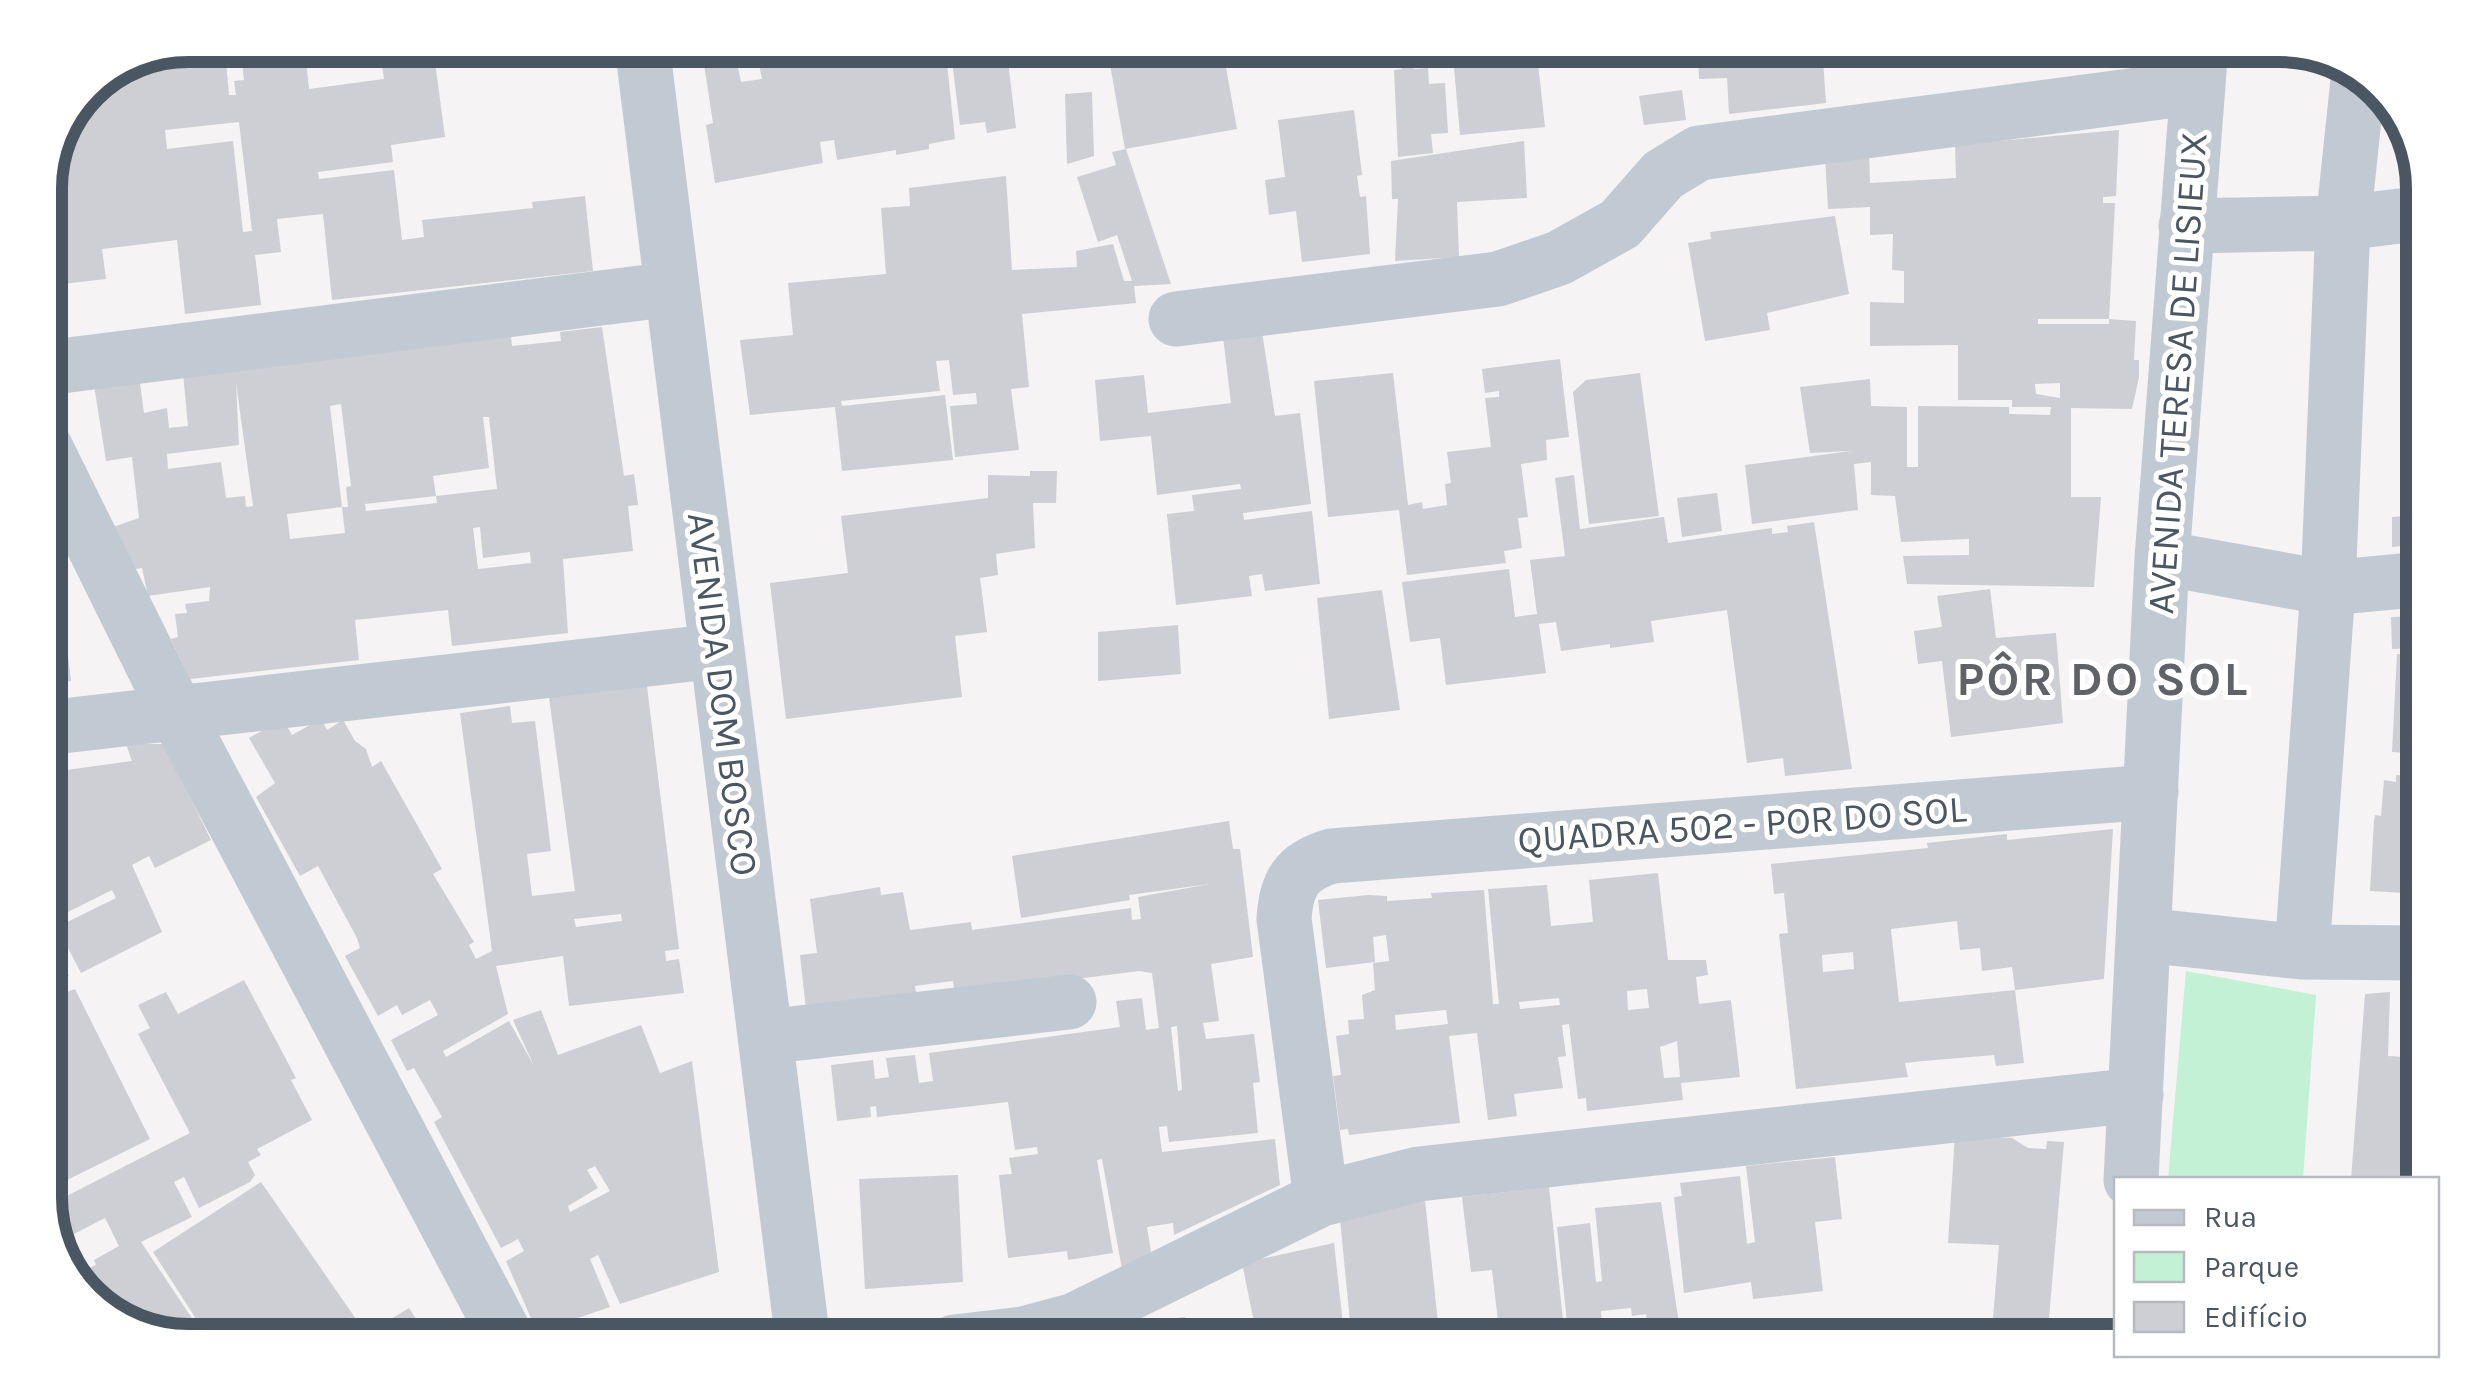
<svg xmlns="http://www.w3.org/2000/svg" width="2469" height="1387" font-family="Karla,sans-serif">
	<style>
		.green { fill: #c3f1d5 }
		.building { fill: #cdcfd5; fill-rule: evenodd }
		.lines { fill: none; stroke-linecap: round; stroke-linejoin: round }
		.minor { stroke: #c1cad2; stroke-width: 55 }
		.labels { text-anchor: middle; stroke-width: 10; stroke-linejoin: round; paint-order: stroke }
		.street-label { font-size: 38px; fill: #4a5661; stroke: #fff }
		.district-label { font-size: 48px; font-weight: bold; letter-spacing: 2.5px; fill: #5f6368; stroke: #fff }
		.rim { fill: none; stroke: #4a5661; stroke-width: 12 }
	</style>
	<rect width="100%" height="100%" fill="#f5f3f3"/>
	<path class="green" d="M2186 971 2316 995 2303 1179H2168Z"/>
	<path class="building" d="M240 45H481L482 57 435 62 445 137 391 145 393 162 318 172 319 179 394 170 402 240 424 237 422 220 533 208 532 202 585 196 593 271 332 300 323 214 277 219 281 252 255 255 261 305 185 314 177 240 102 249 106 279 45 286V180L88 87 157 58 225 50 229 95H236L234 81 244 80ZM380 51 384 79 309 89 306 59ZM239 122 252 231 243 232 233 141 167 149 165 130Z
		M701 45H833L823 49 824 57 884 45H945L955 139 929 144V149L896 155V150L837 160 834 140 820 142 823 163 715 183 706 125 713 123ZM758 60 762 79 741 82 737 63Z
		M950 45H1006L1016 128 987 133 985 122 960 125Z
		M1188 45H1222L1237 129 1125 149 1109 59Z
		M1452 45H1536L1545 127 1460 135Z
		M1677 45H1822L1826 103 1729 114 1727 78 1699 79 1698 54 1678 55Z
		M1413 56 1414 69 1428 68 1429 84 1445 83 1448 133 1431 134 1433 153 1398 157 1394 70 1402 69 1401 57Z
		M1682 90 1686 120 1644 125 1639 96Z
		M1092 92 1094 156 1067 164 1065 94Z
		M1354 110 1362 175 1357 176 1360 197 1366 196 1370 254 1302 262 1296 211 1269 215 1265 180 1285 177 1278 120Z
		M2119 130 2116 196 2103 197V203H2115L2109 319 2136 321 2134 360H2139V377L2132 409 2071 408V497H2101L2094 587 1907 584 1903 556 1969 555V539L1901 542 1895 496 1871 495V462L1854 464 1858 510 1752 524 1745 465 1851 451 1810 453 1800 387 1870 379 1871 406 1907 407V467H1918V406L2009 407V414L2050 415 2051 407H2012V400H1958V345L1870 346V302L1904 303V271L1892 270 1893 234 1870 235V207L1828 209 1825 156 1869 151 1870 183 1956 178 1955 145ZM2038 319H2109V324H2038ZM2060 383V398L2036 394 2035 384Z
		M1524 141 1527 198 1457 202 1459 257 1395 261 1398 199H1392L1391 161Z
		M1126 149 1171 284 1134 286 1136 303 1022 314 1029 387 1011 389 1019 450 955 457 950 406 977 404 976 393 953 395 949 360 936 361 940 391 841 401 842 406 945 395 953 460 842 471 835 407 750 415 740 340 793 335 788 283 886 274 881 208 910 206 909 188 1006 176 1012 270 1077 267 1076 251 1113 244 1124 281H1132L1117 235 1098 242 1077 177 1116 165 1112 152Z
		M1835 216 1849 294 1767 313 1770 330 1705 341 1688 243 1711 239 1710 232Z
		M2424 243V398L2400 396 2408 245Z
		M602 327 624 476 634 474 638 505 628 506 633 551 563 559 568 633 452 646 448 610 355 620 359 660 190 679 171 639 178 637 175 614 187 613 185 604 209 601 210 587 148 596 142 568 135 569 113 527 139 518 132 457 106 461 94 385 139 376 144 413 167 408 169 428 188 426 183 373 511 336 512 346 561 341 560 332ZM236 383 253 506 246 507 245 496 226 498 221 462 168 469 167 454 239 445ZM341 404 351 486 346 487 348 507H342L330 406ZM483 417H489L497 489 436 496 437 503 366 511 365 504 436 496 433 476 489 468ZM342 507 345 533 290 539 287 514ZM480 527 483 558 530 552 531 563 478 569 473 528Z
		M1262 332 1275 416 1300 413 1311 504 1243 513 1244 520 1312 511 1320 584 1265 591 1262 574 1249 576 1252 596 1176 605 1167 514 1194 511 1192 495 1241 489 1240 484 1157 495 1151 436 1100 441 1095 380 1144 375 1148 413 1231 403 1223 337Z
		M1560 359 1569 437 1546 440 1547 460 1521 464 1528 517 1518 518 1522 548 1504 551 1506 563 1407 575 1399 510 1328 517 1314 381 1393 373 1408 505 1422 502 1423 509 1447 505 1445 484 1451 483 1447 452 1491 447 1485 398 1499 397V391L1485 393 1482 369Z
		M1640 373 1659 516 1589 524 1573 392 1586 380Z
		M1030 471H1057L1056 503H1033L1035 548 996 554 998 575 980 578 987 632 955 636 962 697 786 719 770 583 848 573 841 516 988 498V475L1030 476Z
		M1574 475 1580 529 1664 517 1668 543 1772 528V534L1788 532 1787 526 1814 522 1852 769 1785 776 1783 758 1747 763 1727 610 1651 621 1654 642 1610 648V644L1561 651 1556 622 1539 624 1546 673 1446 685 1440 638 1410 642 1402 582 1509 569 1515 617 1537 614 1530 560 1565 556 1555 478Z
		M1717 493 1722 531 1682 537 1677 498Z
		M2424 514V544L2392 547V517Z
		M58 571 71 681 45 685V572Z
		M1990 589 1996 638 2056 633 2063 723 1951 737 1942 661 1918 664 1914 631 1942 627 1937 596Z
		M1382 590 1400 710 1329 719 1317 598Z
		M2424 616V648L2392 649 2391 617Z
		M1178 625 1181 674 1098 681V632Z
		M2397 654 2424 655V754L2392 752Z
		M647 686 679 949 665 951 666 961 679 959 684 993 569 1006 563 956 496 966 508 1014 443 1051 446 1057 509 1021 534 1066 513 1020 541 1010 558 1055 641 1025 660 1073 692 1061 719 1272 620 1304 598 1255 590 1259 610 1307 537 1332 506 1261 524 1251 518 1239 501 1248 434 1122 442 1117 414 1068 407 1071 391 1040 438 1015 430 1000 402 1015 397 1005 378 1016 345 956 360 948 357 938 318 866 300 876 256 797 275 783 249 738 283 719 292 735 321 719 327 730 343 720 355 741 366 749 372 767 381 761 442 869 433 874 474 942 469 945 476 959 492 951 460 713 510 706 512 723 535 721 551 851 527 854 532 896 575 891 549 697ZM621 914 622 921 576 927 574 919ZM595 1166 610 1191 570 1212 568 1206 598 1188 587 1170Z
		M45 744 59 771 132 761 126 744H164L211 840 155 868 149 856 132 865 162 932 81 973 57 927 116 898 112 890 60 916 50 892 45 895Z
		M2396 775 2424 776V894L2370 891 2374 821 2375 815 2381 816 2384 780 2396 782Z
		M1229 821 1233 849H1240L1253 957 1211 964 1219 1021 1203 1023 1206 1039 1254 1034 1260 1082 1253 1083 1258 1133 1169 1142 1167 1126 1159 1127 1160 1137 1162 1152 1275 1139 1280 1185 1174 1235 1173 1223 1147 1227 1151 1252 1122 1269 1102 1159 1097 1160 1113 1253 1068 1260 1067 1251 1008 1258 999 1175 1012 1174 1009 1158 1038 1154 1037 1147 1015 1150 1008 1102 877 1117 876 1106 870 1107 871 1117 837 1121 831 1065 873 1060 875 1079 889 1077 886 1058 915 1055 919 1083 933 1081 929 1053 1120 1027 1116 1001 1142 998 1146 1030 1159 1028 1152 973 1139 971 1029 985 958 1013 953 981 915 986 919 1010 808 1028 800 955 817 953 810 899 880 887 881 895 903 892 910 930 971 922 972 930 1131 908 1132 920 1141 919 1138 897 1210 884 1129 895 1130 900 1021 918 1012 856ZM1177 1026 1182 1090 1178 1091 1171 1027Z
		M2113 829 2104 979 2015 990 2012 967 1982 971 1980 948 1960 950 1957 921 1891 929 1899 1002 2015 990 2024 1063 1996 1066 1994 1055 1923 1061 1905 1063 1908 1077 1796 1089 1779 934 1788 933 1784 893 1774 894 1771 864 1928 848 1927 843 2007 834V840ZM1853 952 1854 969 1823 972 1822 955Z
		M1658 873 1668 960H1706L1708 975 1696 977 1699 1004 1731 1000 1740 1077 1681 1083 1683 1100 1587 1111 1586 1098 1578 1099 1569 1024 1562 1025 1566 1056 1558 1057 1563 1088 1514 1094 1517 1116 1488 1120 1477 1033 1449 1036 1460 1123 1349 1135 1348 1129 1340 1130 1333 1076 1341 1075 1336 1036 1349 1034 1348 1020 1364 1019 1362 995 1375 990 1373 963 1389 961 1386 935 1373 937 1375 962 1326 968 1318 900 1368 895 1387 896V901L1432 898 1431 893 1484 890 1493 1004H1499L1488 889 1547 885 1551 926 1593 922 1589 880ZM1647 989 1649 1008 1628 1010 1627 991ZM1559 998 1560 1005 1520 1009 1519 1002ZM1446 1010 1448 1024 1396 1030 1395 1015ZM1677 1041 1680 1077 1664 1078 1660 1047Z
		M45 929 69 976 60 980 67 992 75 989 150 1139 59 1184 45 1155V1052L52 1049 45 1037Z
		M244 980 296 1078 291 1080 312 1120 257 1149 261 1155 248 1162 255 1175 250 1182 199 1208 184 1177 174 1182 192 1217 141 1242 208 1342H189L125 1325 108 1299 98 1304 65 1271 45 1207 190 1133 138 1034 150 1028 138 1005 166 992 178 1014ZM105 1218 119 1246 94 1260 96 1265 89 1268 72 1235Z
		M2424 988V1180H2351L2365 994 2390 992 2388 1056 2403 1057 2408 990Z
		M1955 1134 2012 1138 2028 1148 2046 1149 2047 1141 2064 1142 2047 1342H1991L1999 1245 1948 1243Z
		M1835 1157 1842 1219 1815 1222 1823 1291 1753 1299 1751 1282 1684 1293 1674 1197 1682 1196 1680 1183 1740 1176 1747 1244 1755 1242 1746 1166Z
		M958 1175 963 1282 865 1289 859 1179Z
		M261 1182 356 1319 373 1330 409 1308 431 1342H364L361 1338 355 1342H211L153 1252Z
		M1549 1187 1564 1330 1500 1338 1492 1270 1471 1272 1462 1197Z
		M1425 1200 1440 1342H1352L1339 1209Z
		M1661 1202 1681 1337 1756 1328 1758 1342H1649L1646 1314 1632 1316 1631 1308 1601 1311 1603 1342H1569L1557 1227 1590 1223 1596 1282 1602 1281 1595 1208Z
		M1334 1243 1345 1342H1258L1242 1263Z
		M1185 1317 1187 1342H1128L1125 1325Z
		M632 1320 635 1342H583L581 1326Z"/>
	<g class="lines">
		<path class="minor" d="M642 45 803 1342
			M2186 226 2343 223 2424 213
			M1176 319 1498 279 1559 258 1620 224 1663 175 1699 153 2198 87
			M45 368 672 289
			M45 447 177 714 509 1342
			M2162 558 2328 588 2424 579
			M45 728 717 651
			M2144 935 2302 952 2424 953
			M2302 952 2328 588 2343 223 2359 71
			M765 1037 1069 1002
			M2131 1180 2162 558 2201 45
			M1321 1199 1284 919C1286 883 1297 866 1332 856L2151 792
			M954 1342 1023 1334 1075 1320 1321 1199 1419 1174 2136 1095"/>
	</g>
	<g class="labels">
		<g class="street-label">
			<text transform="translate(2177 373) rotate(-86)" y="13">AVENIDA TERESA DE LISIEUX</text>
			<text transform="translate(723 694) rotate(83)" y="13">AVENIDA DOM BOSCO</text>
			<text transform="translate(1742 824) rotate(-4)" y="13">QUADRA 502 - POR DO SOL</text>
		</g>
		<g class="district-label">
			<text x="2103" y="695">PÔR DO SOL</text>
		</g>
	</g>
	<path d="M0 0H2469V1387H0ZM188 62H2280A126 126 0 0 1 2406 188V1198A126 126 0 0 1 2280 1324H188A126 126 0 0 1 62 1198V188A126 126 0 0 1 188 62Z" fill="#fff" fill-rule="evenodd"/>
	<path class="rim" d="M188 62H2280A126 126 0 0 1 2406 188V1198A126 126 0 0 1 2280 1324H188A126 126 0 0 1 62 1198V188A126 126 0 0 1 188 62Z"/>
	<rect x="2114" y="1177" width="325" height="180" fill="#ffffff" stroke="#b7bbc0" stroke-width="2.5"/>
	<rect x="2134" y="1210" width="50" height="15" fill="#c1cad2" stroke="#b7bbc0" stroke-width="2.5"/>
	<text x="2204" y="1227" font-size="30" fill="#4a5661">Rua</text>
	<rect x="2134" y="1252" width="50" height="30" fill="#c3f1d5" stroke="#b7bbc0" stroke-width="2.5"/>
	<text x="2204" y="1277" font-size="30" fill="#4a5661">Parque</text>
	<rect x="2134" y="1302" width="50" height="30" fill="#cdcfd5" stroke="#b7bbc0" stroke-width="2.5"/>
	<text x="2204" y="1327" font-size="30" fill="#4a5661">Edifício</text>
</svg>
